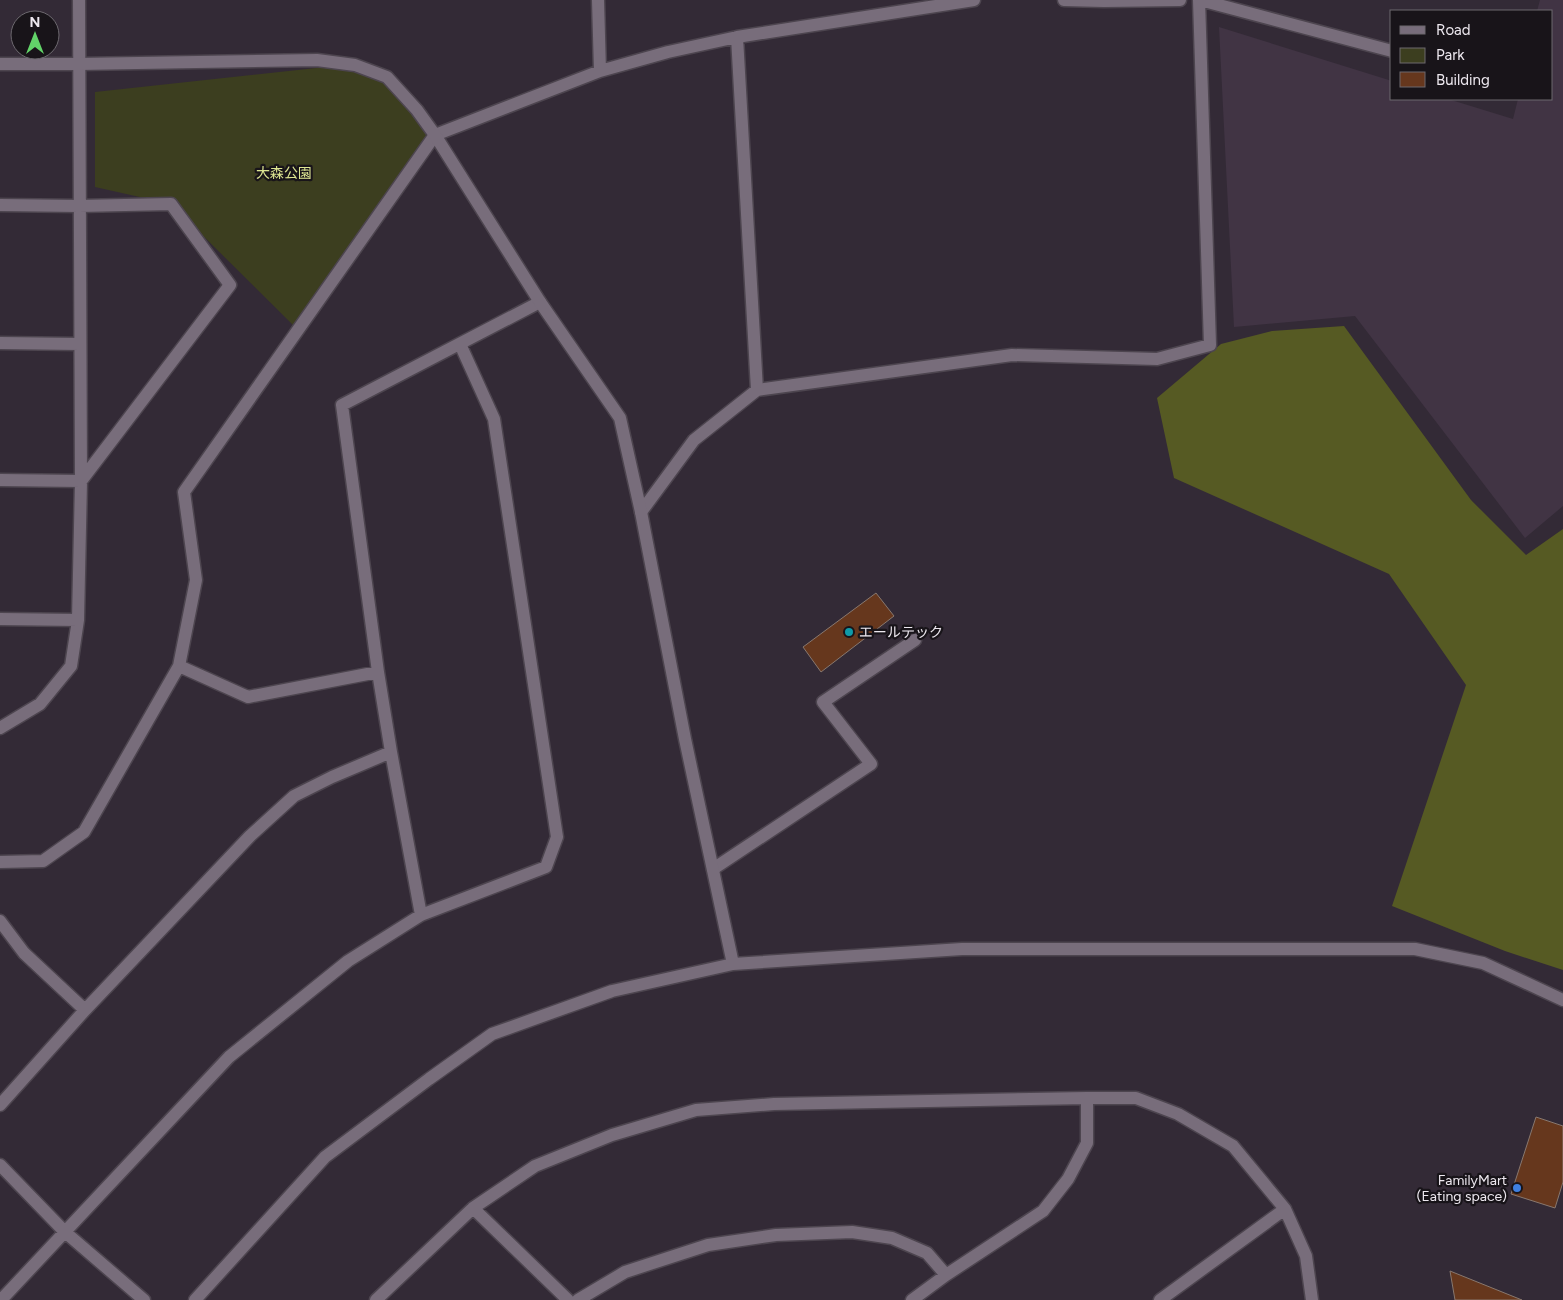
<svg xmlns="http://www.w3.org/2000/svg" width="1563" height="1300" font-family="Figtree,'Noto Sans JP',sans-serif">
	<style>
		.built { fill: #413444 }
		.green { fill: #3c3e1f }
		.forest { fill: #565a23 }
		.building { fill: #66371d; stroke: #88786f }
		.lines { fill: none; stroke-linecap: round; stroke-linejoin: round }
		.lane-casing { stroke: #4d454f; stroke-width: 15 }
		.street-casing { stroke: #4d454f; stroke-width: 15 }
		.secondary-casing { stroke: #4d454f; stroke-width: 15 }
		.lane { stroke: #786d7b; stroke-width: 12 }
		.street { stroke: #786d7b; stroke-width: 12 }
		.secondary { stroke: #786d7b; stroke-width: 12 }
		.culture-dot { fill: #0f9aa8; stroke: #181419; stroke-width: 2 }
		.shop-dot { fill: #3f7fe0; stroke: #181419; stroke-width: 2 }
		.labels { text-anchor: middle; stroke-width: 4.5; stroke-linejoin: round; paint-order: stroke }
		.park-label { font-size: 14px; fill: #dee692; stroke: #181419 }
		.poi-label { font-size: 14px; fill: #ede8ef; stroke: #181419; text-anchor: start }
	</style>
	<rect width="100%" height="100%" fill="#332a36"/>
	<path class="built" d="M1540 0H1563V506L1525 538 1355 316 1234 327 1219 27 1392 81V99H1448L1513 119 1518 99H1552V11H1537Z"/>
	<path class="green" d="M344 65 387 77 435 135 298 330 171 204 95 187V92Z"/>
	<path class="forest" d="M1344 326 1471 500 1526 555 1563 529V970L1505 951 1392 906 1466 685 1389 574 1174 478 1157 398 1221 344 1272 331Z"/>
	<path class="building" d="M876 593 894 616 821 672 803 647Z
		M1536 1117 1563 1126V1182L1555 1208 1511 1194Z
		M1450 1271 1522 1300H1455Z"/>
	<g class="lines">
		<g class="lane-casing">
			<path id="lane" d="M713 869 871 764 823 702 915 640"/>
		</g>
		<g class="street-casing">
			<path id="street" d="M598 0 600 71
				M1064 0 1104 1 1180 0
				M1200 0 1392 51
				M737 37 757 390
				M0 205 79 206 171 204 230 285 81 481 0 480
				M0 343 80 344
				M641 512 694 440 757 390 1012 355 1157 359 1210 345 1199 0
				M0 619 78 620
				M179 666 248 697 378 672
				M0 728 40 704 71 666 78 620 81 481 79 0
				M0 862 43 861 84 832 179 666 196 580 184 492 435 135 600 71 668 52 737 37 974 0
				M421 915 391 752 378 672 342 405 540 302
				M0 921 24 953 85 1010
				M0 1105 85 1010 250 836 294 796 332 777 391 752
				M0 1165 65 1232 144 1300
				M473 1208 568 1300
				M1 1300 229 1057 348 961 421 915 546 867 557 837 494 419 460 344
				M376 1300 473 1208 535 1166 612 1135 696 1110 774 1104 1087 1098H1136L1178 1114 1233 1146 1285 1209 1306 1256 1312 1300
				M578 1300 625 1272 708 1245 776 1235 852 1232 892 1238 927 1253 946 1275
				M912 1300 946 1275 1043 1211 1068 1179 1087 1143V1098
				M1160 1300 1285 1209"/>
		</g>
		<g class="secondary-casing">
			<path id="secondary" d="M0 64H79L317 60 355 65 387 77 417 110 435 135 540 302 620 418 641 512 685 739 733 964
				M195 1300 325 1157 429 1079 492 1034 612 991 733 964 962 949H1415L1483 963 1563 1000"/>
		</g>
		<use href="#lane" class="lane"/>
		<use href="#street" class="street"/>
		<use href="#secondary" class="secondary"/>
	</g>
	<circle class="culture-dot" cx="849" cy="632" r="5"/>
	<circle class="shop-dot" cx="1517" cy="1188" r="5"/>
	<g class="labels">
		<g class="park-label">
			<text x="284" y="178">大森公園</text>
		</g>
		<g class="poi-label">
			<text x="859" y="637">エールテック</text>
			<text x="1507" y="1185" text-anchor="end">FamilyMart<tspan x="1507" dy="16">(Eating space)</tspan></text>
		</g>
	</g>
	<rect x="1390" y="10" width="162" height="90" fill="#181419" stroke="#6d696f"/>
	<rect x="1400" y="26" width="25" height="8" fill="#786d7b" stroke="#6d696f"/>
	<text x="1436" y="35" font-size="15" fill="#ede8ef">Road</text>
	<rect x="1400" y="48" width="25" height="15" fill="#3c3e1f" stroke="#6d696f"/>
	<text x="1436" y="60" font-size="15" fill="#ede8ef">Park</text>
	<rect x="1400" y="72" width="25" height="15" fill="#66371d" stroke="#6d696f"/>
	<text x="1436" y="85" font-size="15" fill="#ede8ef">Building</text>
	<g transform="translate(35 35)"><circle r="24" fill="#181419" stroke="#6d696f"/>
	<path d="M0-4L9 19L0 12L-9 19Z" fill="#62d469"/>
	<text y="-8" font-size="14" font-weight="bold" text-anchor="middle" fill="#ede8ef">N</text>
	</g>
</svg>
